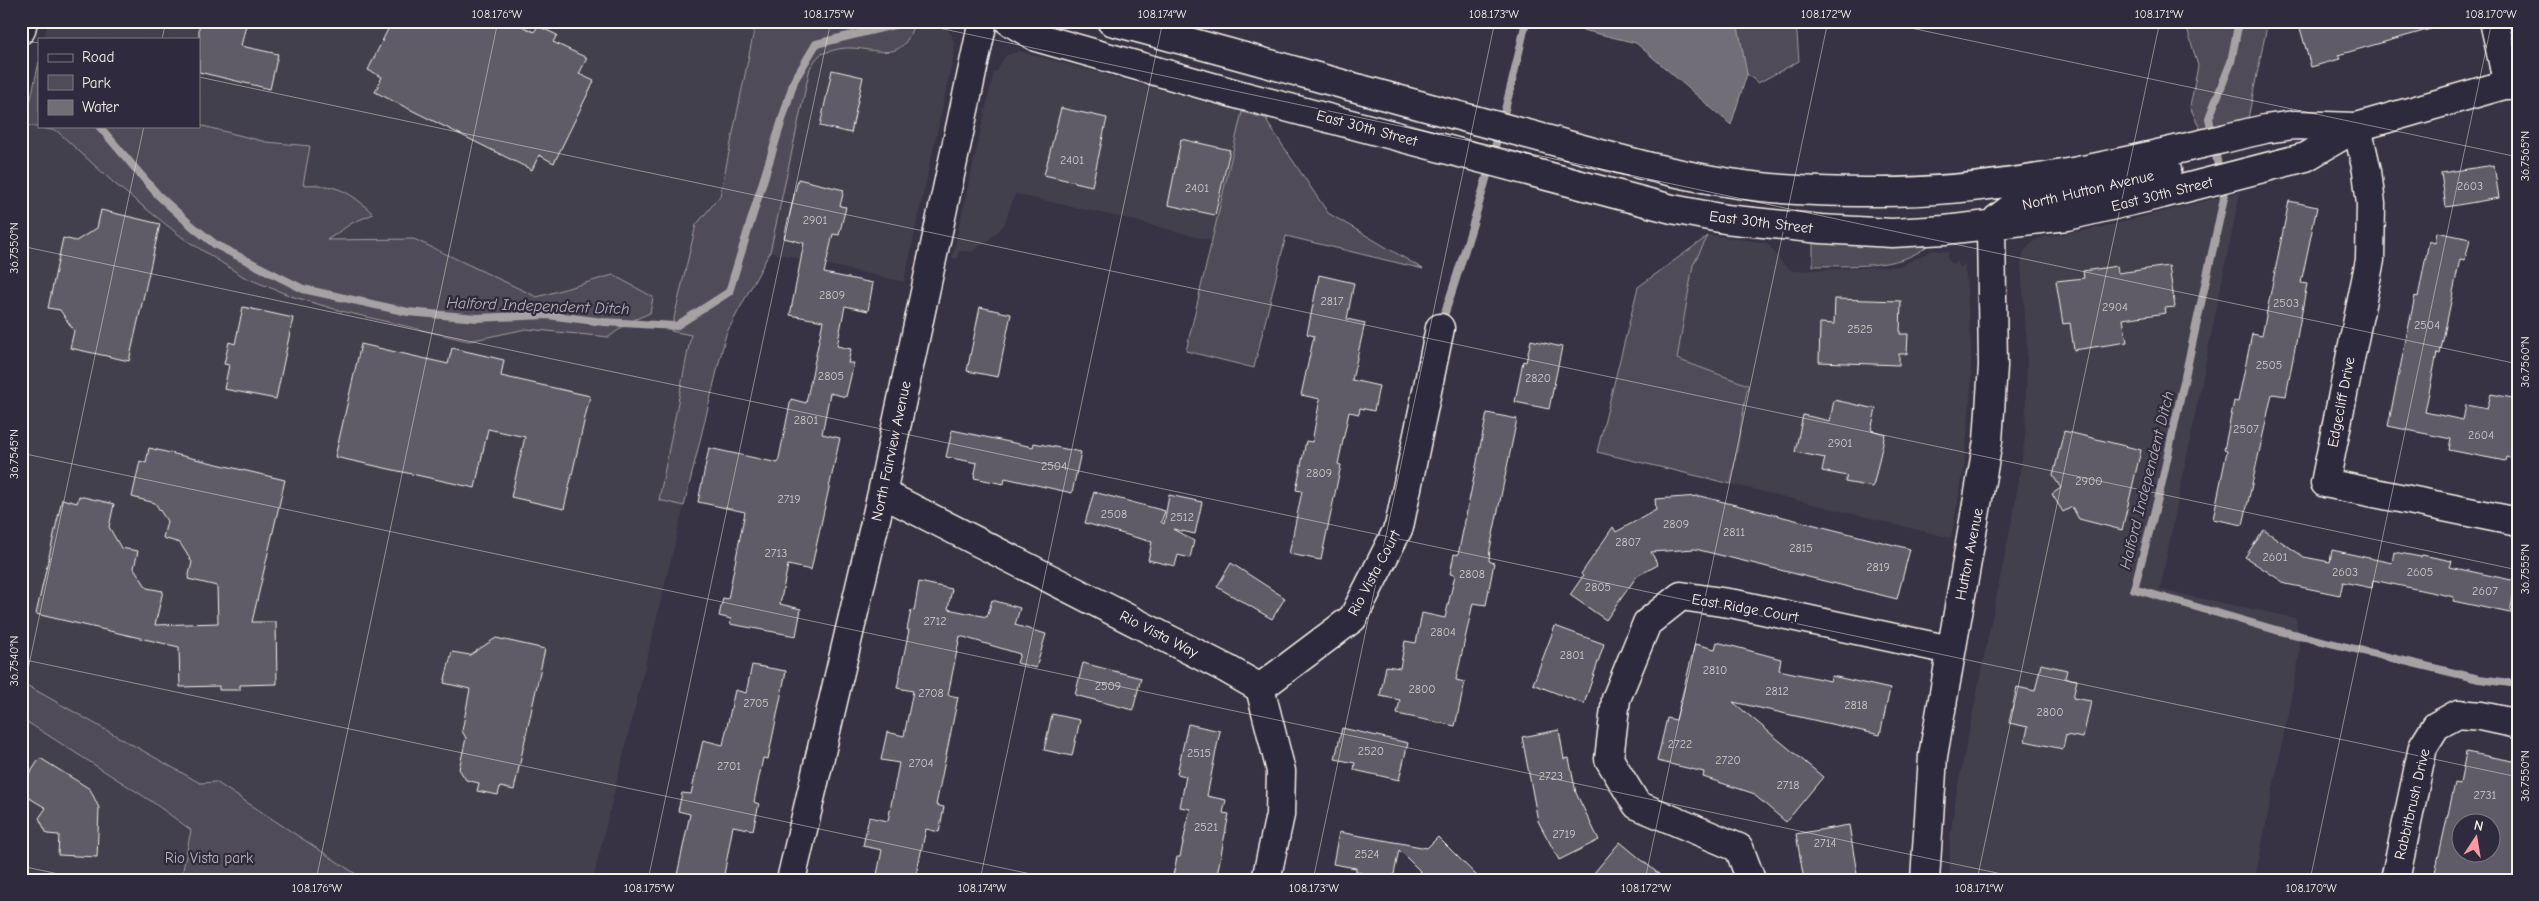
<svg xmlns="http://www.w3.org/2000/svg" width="2539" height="901" font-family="'Comic Neue',sans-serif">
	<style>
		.built { fill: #433f4e }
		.green { fill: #504b59; stroke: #a29ea0 }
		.water { fill: #726e77; stroke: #a6a2a4 }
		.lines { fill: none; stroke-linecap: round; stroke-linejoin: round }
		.stream { stroke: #a6a2a4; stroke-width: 8 }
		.building { fill: #5f5c67; stroke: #f4f1e8; fill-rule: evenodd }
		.minor-casing { stroke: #f4f1e8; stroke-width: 31 }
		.tertiary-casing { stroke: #f4f1e8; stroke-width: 31 }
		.secondary-casing { stroke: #f4f1e8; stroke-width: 31 }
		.minor { stroke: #2f2a3d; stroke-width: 28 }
		.tertiary { stroke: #2f2a3d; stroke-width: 28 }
		.secondary { stroke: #2f2a3d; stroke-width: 28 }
		.ticks { fill: none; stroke: #f4f1e8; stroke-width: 1; stroke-opacity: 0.45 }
		.labels { text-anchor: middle; stroke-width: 4.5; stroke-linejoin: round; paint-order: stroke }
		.number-label { font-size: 12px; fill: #cfccc8 }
		.street-label { font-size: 15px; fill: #f4f1e8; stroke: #2f2a3d }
		.park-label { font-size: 15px; fill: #bbb7b6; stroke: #2f2a3d }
		.water-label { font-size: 16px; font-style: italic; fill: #bab6b5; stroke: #2f2a3d }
		.neatline { fill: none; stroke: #f4f1e8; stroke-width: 2 }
		.ticks-label { font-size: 12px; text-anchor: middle; fill: #f4f1e8 }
	</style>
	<rect width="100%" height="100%" fill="#373244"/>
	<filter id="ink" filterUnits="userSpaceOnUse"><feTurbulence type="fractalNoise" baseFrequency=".02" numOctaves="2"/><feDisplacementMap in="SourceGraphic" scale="10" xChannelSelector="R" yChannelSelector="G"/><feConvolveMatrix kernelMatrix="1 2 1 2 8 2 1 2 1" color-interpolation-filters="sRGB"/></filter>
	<g filter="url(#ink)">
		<path class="built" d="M48 21H756L720 196 696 225 671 330 691 335 659 500 684 506 593 880H365L216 782 200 783 21 682V143L25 125 57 131 115 184 183 238 244 277 291 296 469 341 526 329 609 337 629 322 650 313 613 275 537 297 466 265 363 241 326 240 352 223 372 214 303 185 309 146 266 142 199 125V39H44Z
			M914 21H926L944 26 952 35 955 50 904 282 770 252 810 68 821 54 843 47 865 48 888 53 910 38Z
			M1019 51 1242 112 1212 241 1132 220 1015 194 1004 225 989 240 973 251H959L957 259 952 258 994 71H997L1005 56Z
			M2240 192 2160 590 2296 618 2300 653 2255 880H1950V838L1956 795 2015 505 2025 437 2027 348 2021 264 2024 251 2035 240 2044 237 2095 229Z
			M1709 235 1767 243 1784 265 1793 271 1900 266 1934 250 1949 252 1947 258 1952 264 1956 261 1960 267 1965 264 1971 345V394L1964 469 1951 538 1731 484 1748 385 1677 359 1693 265Z
			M21 718 151 801 191 830 181 880 21 878Z"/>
		<path class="green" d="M756 21 914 22C901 75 867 38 831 51 827 52 822 53 820 55 816 58 813 64 810 68L770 252 726 334 684 506 659 500 691 335 671 331 696 225 720 196Z
			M1722 21H1796L1799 61 1758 83 1747 74Z
			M2185 21H2268L2247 123 2203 135 2190 107 2198 66Z
			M39 62V126L199 125 266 142 310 146 303 185C334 183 352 192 373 214L352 223 327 240 414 239 537 297 613 275 653 297 650 313 629 322 609 337 526 329 469 341 341 311 291 296 244 277 183 238 115 184 57 131 25 125Z
			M1242 112 1268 119 1267 122 1328 213 1423 269 1286 236 1254 368 1186 351Z
			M1708 236 1693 265 1677 359 1748 385 1731 484 1597 452 1638 287Z
			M1813 242 1927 246C1900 270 1847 265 1813 266Z
			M21 682 200 783 216 782 365 880H181L191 830 151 801 21 718Z"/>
		<path class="water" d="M1546 21H1737L1747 74 1731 125 1636 43Z"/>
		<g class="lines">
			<path class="stream" d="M2239 21 2231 62 2209 118 2224 198 2160 491 2134 589 2276 630 2479 679 2518 684
				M99 126 158 195 192 226 216 245 303 289 408 312 477 318 547 315 604 322 676 326 729 292 794 81 816 44 910 21
				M1441 325C1474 225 1504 124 1526 21"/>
		</g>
		<path class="building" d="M199 21H247L241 46 278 54 270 89 199 72Z
			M392 21H512L534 32 538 26 557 35 553 42 587 58 579 74 594 81 554 163 539 155 532 170 375 92 382 77 368 70Z
			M2298 21H2437L2438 27 2338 55 2340 59 2311 67Z
			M832 70 863 77 851 133 820 126Z
			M1061 108 1107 118 1092 186 1044 175Z
			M1181 139 1230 150 1215 215 1168 205Z
			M2494 165 2499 198 2446 207 2441 173Z
			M798 179 844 190 840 206 846 207 839 235 833 234 824 273 873 283 868 311 845 306 837 346 851 349 848 363H854L846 397 830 393 822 434 840 438 811 570 788 565 780 604 801 609 796 636 730 624 731 619 719 616 723 598 728 599 745 512 698 502 709 448 778 463 791 399 806 403 823 321 790 315 804 243 784 238Z
			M2289 201 2317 207 2301 283 2307 284 2286 396 2272 394 2243 525 2213 519 2227 451 2224 450 2234 401 2238 402 2252 334 2262 336Z
			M101 210 160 224 129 361 70 348 74 331 60 310 48 308 63 238 76 241 97 228Z
			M2437 232 2470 239 2465 260 2460 259 2440 354 2437 353 2425 412 2463 420 2466 405 2487 409 2491 394 2518 399V460L2506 457 2505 461 2449 450 2451 439 2388 426 2415 296 2418 297 2429 241 2435 243Z
			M2117 266 2118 273 2169 266 2175 307 2165 308 2166 313 2123 319 2127 342 2074 350 2070 323 2063 324 2056 281 2084 278 2083 271Z
			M1319 275 1354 283 1347 319 1365 323 1352 380 1379 386 1374 411 1360 408 1359 414 1349 412 1338 464 1341 465 1321 560 1289 554 1302 491 1296 490 1306 441 1312 442 1320 399 1301 395 1314 336 1307 334Z
			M1835 299 1901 301 1900 334H1908L1907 354H1899V365L1819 362 1820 323 1834 324Z
			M243 307 293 318 276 399 224 389 229 365 224 364 229 342 235 344Z
			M980 307 1011 314 998 377 967 371Z
			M1531 340 1562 347 1549 409 1515 402 1523 361 1526 362Z
			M361 344 448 364 452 348 504 360 501 376 590 396 564 509 511 497 525 437 488 429 475 488 335 457Z
			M1834 400 1876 409 1871 430 1885 434 1873 487 1845 482 1847 476 1822 471 1825 458 1795 452 1803 415 1830 421Z
			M1487 413 1517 419 1490 549 1489 561 1494 563 1486 605 1473 603 1456 680 1465 682 1455 726 1397 714 1400 700 1380 696 1386 666 1400 668 1405 641 1416 643 1422 613 1445 618 1455 575 1450 574 1454 554 1458 555Z
			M952 430 1033 447 1034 443 1081 452 1072 493 1005 478 1004 484 974 478 977 463 946 457Z
			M2064 431 2141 450 2122 530 2079 519 2072 507 2063 512 2052 494 2061 488 2053 476Z
			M149 448 285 480 252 622H276L277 684 240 685V690H219V686L180 687 179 647 36 614 62 499 77 503 79 496 114 504 109 527 121 548 138 551 134 568 147 588 163 591 155 625 218 623 217 586 188 579 192 562 180 543 163 538 167 521 155 503 132 497 140 461 146 463Z
			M1094 492 1165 511 1161 522 1164 524 1169 495 1202 502 1195 534 1173 529 1194 541 1190 558 1178 555 1175 566 1148 560 1152 542 1085 523Z
			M1700 496 1910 549 1897 599 1695 549 1651 552 1658 565 1637 576 1606 620 1570 595 1583 576 1581 574 1613 527 1616 532 1656 510 1655 499Z
			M2264 530 2304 557 2330 562 2332 550 2392 563 2394 552 2421 557 2422 555 2452 561 2450 567 2516 581 2510 613 2453 601 2454 597 2373 580 2372 588 2343 582 2340 595 2286 584 2245 557Z
			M1231 563 1285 598 1272 619 1217 587Z
			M919 582 952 589 948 609 987 617 992 600 1020 608 1015 625 1046 634 1036 668 1017 663 1020 654 960 636 948 695 958 697 936 805 944 807 939 832 926 829 915 880H876L882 850 863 846 869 817 888 821 899 763 881 760 887 732 904 736 913 691 897 688 909 630H907L911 610 914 611Z
			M1555 626 1604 644 1584 704 1533 684Z
			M496 638 545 649 514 790 500 787 498 795 477 791 479 783 466 780 459 769 466 738 462 731 470 689 444 683 452 652 470 655Z
			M1717 642 1781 659 1779 670 1830 681 1832 676 1890 689 1880 735 1733 702 1823 777 1786 822 1752 793 1703 777 1704 772 1657 761 1667 718 1676 720 1695 644 1715 649Z
			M1083 663 1141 678 1133 710 1075 695Z
			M2041 664 2067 670 2065 678 2077 680 2073 698 2091 701 2083 738 2066 735 2063 749 2025 741 2028 727 2009 723 2017 687 2035 691Z
			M752 665 786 671 768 759 763 758 754 802 759 804 753 830 733 826 723 880H676L690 814 678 811 682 793 691 794 703 740 723 745 735 690 746 693Z
			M1052 714 1080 720 1072 756 1044 750Z
			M1188 724 1220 731 1207 796 1226 800 1223 813 1229 814 1216 880H1172L1177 857H1180L1190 809 1180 807 1186 776 1177 774Z
			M1342 728 1408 743 1399 780 1354 770 1355 763 1335 759Z
			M1559 730 1564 759 1569 758 1576 793 1599 840 1559 860 1538 821 1522 737Z
			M2466 752 2518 762V880H2446L2434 877 2455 783 2460 784ZM2462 824H2492V854H2462Z
			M40 758 90 789 99 808 97 857 58 855 59 835 47 834 39 818 46 808 21 793V787Z
			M1849 825 1858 880H1804L1796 834Z
			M1339 832 1427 848 1438 837 1481 880H1429L1399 850 1393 879 1356 872V868L1333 864Z
			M1620 842 1666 880H1588Z"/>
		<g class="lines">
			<g class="minor-casing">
				<path id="minor" d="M2494 21 2508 85
					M2357 127 2367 171 2371 204 2370 260 2325 483 2518 522
					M882 493 1227 669 1260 688 1281 771 1280 815 1266 880
					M1260 688 1353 618 1399 527 1440 328
					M791 880 882 493 983 21
					M1751 880 1739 848 1637 805 1609 759 1616 699 1647 623 1681 596 1735 604 1950 650
					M2395 880 2423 747 2436 726 2458 714 2481 716 2518 724"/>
			</g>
			<g class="tertiary-casing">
				<path id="tertiary" d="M21 30 23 21"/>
			</g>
			<g class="secondary-casing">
				<path id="secondary" d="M1009 21 1036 37 1240 95 1672 209 1725 219 1821 229 1892 233 1945 230 2067 216 2162 194 2306 157 2357 127 2518 81
					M1111 21C1245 56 1378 95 1512 130 1585 149 1657 172 1731 183 1780 191 1830 192 1879 192 2014 192 2136 159 2265 129L2294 125 2357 127
					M1997 219 2014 206 2027 202 2112 186 2167 170
					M1925 880 1933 756 1988 441 1993 366 1991 226"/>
			</g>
			<use href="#minor" class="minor"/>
			<use href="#tertiary" class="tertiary"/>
			<use href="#secondary" class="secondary"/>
		</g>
	</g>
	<path class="ticks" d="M906 21 2518 364M1878 21 2518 157M162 39 166 21M21 40 39 43M199 77 2518 570M21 246 2518 777M21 453 2030 880M21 659 1059 880M21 702 144 126M21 866 87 880M316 880 498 21M648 880 831 21M980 880 1163 21M1313 880 1495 21M1645 880 1828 21M1977 880 2160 21M2310 880 2492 21"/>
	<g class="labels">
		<g class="number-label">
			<text x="1072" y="164">2401</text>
			<text x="2470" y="190">2603</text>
			<text x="1197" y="192">2401</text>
			<text x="815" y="224">2901</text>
			<text x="832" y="299">2809</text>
			<text x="1332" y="305">2817</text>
			<text x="2286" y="307">2503</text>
			<text x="2115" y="311">2904</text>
			<text x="2427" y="329">2504</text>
			<text x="1860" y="333">2525</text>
			<text x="2269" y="369">2505</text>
			<text x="831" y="380">2805</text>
			<text x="1538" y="382">2820</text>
			<text x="806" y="424">2801</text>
			<text x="2246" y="433">2507</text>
			<text x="2481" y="439">2604</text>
			<text x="1840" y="447">2901</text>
			<text x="1054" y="470">2504</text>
			<text x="1319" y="477">2809</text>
			<text x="2089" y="485">2900</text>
			<text x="789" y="503">2719</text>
			<text x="1114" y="518">2508</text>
			<text x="1182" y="521">2512</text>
			<text x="1676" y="528">2809</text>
			<text x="1734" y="536">2811</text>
			<text x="1628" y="546">2807</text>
			<text x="1801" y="552">2815</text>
			<text x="776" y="557">2713</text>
			<text x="2275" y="561">2601</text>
			<text x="1878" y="571">2819</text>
			<text x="2345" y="576">2603</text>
			<text x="2420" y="576">2605</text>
			<text x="1472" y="578">2808</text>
			<text x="1598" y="591">2805</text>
			<text x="2485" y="595">2607</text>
			<text x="935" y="625">2712</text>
			<text x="1443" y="636">2804</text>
			<text x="1572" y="659">2801</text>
			<text x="1715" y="674">2810</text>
			<text x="1108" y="690">2509</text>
			<text x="1422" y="693">2800</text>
			<text x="1777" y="695">2812</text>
			<text x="931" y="697">2708</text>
			<text x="756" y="707">2705</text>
			<text x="1856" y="709">2818</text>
			<text x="2050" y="716">2800</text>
			<text x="1680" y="748">2722</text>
			<text x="1371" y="755">2520</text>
			<text x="1199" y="757">2515</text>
			<text x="1728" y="764">2720</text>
			<text x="921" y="767">2704</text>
			<text x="729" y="770">2701</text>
			<text x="1551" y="780">2723</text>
			<text x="1788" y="789">2718</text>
			<text x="2485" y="799">2731</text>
			<text x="1206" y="831">2521</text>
			<text x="1564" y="838">2719</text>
			<text x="1825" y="847">2714</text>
			<text x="1367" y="858">2524</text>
		</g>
		<g class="street-label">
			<text transform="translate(1367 128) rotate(15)" y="5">East 30th Street</text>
			<text transform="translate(2088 190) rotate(-13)" y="5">North Hutton Avenue</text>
			<text transform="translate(2162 194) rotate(-14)" y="5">East 30th Street</text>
			<text transform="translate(1761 222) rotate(7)" y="5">East 30th Street</text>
			<text transform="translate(2341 402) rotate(-79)" y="5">Edgecliff Drive</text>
			<text transform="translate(891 451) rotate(-78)" y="5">North Fairview Avenue</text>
			<text transform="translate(1969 554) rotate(-79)" y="5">Hutton Avenue</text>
			<text transform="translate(1374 573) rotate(-62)" y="5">Rio Vista Court</text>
			<text transform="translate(1745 608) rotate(10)" y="5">East Ridge Court</text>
			<text transform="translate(1159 634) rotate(27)" y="5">Rio Vista Way</text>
			<text transform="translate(2412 804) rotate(-77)" y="5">Rabbitbrush Drive</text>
		</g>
		<g class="park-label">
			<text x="209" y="863">Rio Vista park</text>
		</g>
		<g class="water-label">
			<text transform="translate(538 305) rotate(2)" y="6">Halford Independent Ditch</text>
			<text transform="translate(2146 480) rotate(-76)" y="6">Halford Independent Ditch</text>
		</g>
	</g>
	<rect width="2539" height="901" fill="none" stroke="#2f2a3d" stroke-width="55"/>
	<rect x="38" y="38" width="162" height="90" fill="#2f2a3d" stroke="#7e7a81"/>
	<rect x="48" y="54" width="25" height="8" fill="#2f2a3d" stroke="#7e7a81"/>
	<text x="82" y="62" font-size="15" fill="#f4f1e8">Road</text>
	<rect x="48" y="75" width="25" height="15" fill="#504b59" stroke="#7e7a81"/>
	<text x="82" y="88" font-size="15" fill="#f4f1e8">Park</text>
	<rect x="48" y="100" width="25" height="15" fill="#726e77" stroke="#7e7a81"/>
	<text x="82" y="112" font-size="15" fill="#f4f1e8">Water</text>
	<g transform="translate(2476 838) rotate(12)"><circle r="24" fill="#2f2a3d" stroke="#7e7a81"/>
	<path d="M0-4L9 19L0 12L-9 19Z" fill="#ff9aa2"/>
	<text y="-8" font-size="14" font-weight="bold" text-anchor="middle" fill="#f4f1e8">N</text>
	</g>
	<rect x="28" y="28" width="2484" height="846" class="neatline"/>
	<g class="ticks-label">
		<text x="497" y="18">108.176°W</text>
		<text x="829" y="18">108.175°W</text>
		<text x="1162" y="18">108.174°W</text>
		<text x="1494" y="18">108.173°W</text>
		<text x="1826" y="18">108.172°W</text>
		<text x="2159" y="18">108.171°W</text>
		<text x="2491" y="18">108.170°W</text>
		<text transform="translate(2525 156) rotate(-90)" y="4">36.7565°N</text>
		<text transform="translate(14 248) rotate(-90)" y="4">36.7550°N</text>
		<text transform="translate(2525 362) rotate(-90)" y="4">36.7560°N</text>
		<text transform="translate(14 454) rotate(-90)" y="4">36.7545°N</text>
		<text transform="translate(2525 569) rotate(-90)" y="4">36.7555°N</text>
		<text transform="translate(14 661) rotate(-90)" y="4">36.7540°N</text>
		<text transform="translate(2525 776) rotate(-90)" y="4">36.7550°N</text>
		<text x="317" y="892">108.176°W</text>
		<text x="649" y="892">108.175°W</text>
		<text x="982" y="892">108.174°W</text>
		<text x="1314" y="892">108.173°W</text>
		<text x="1646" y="892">108.172°W</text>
		<text x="1979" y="892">108.171°W</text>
		<text x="2311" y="892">108.170°W</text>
	</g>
</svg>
